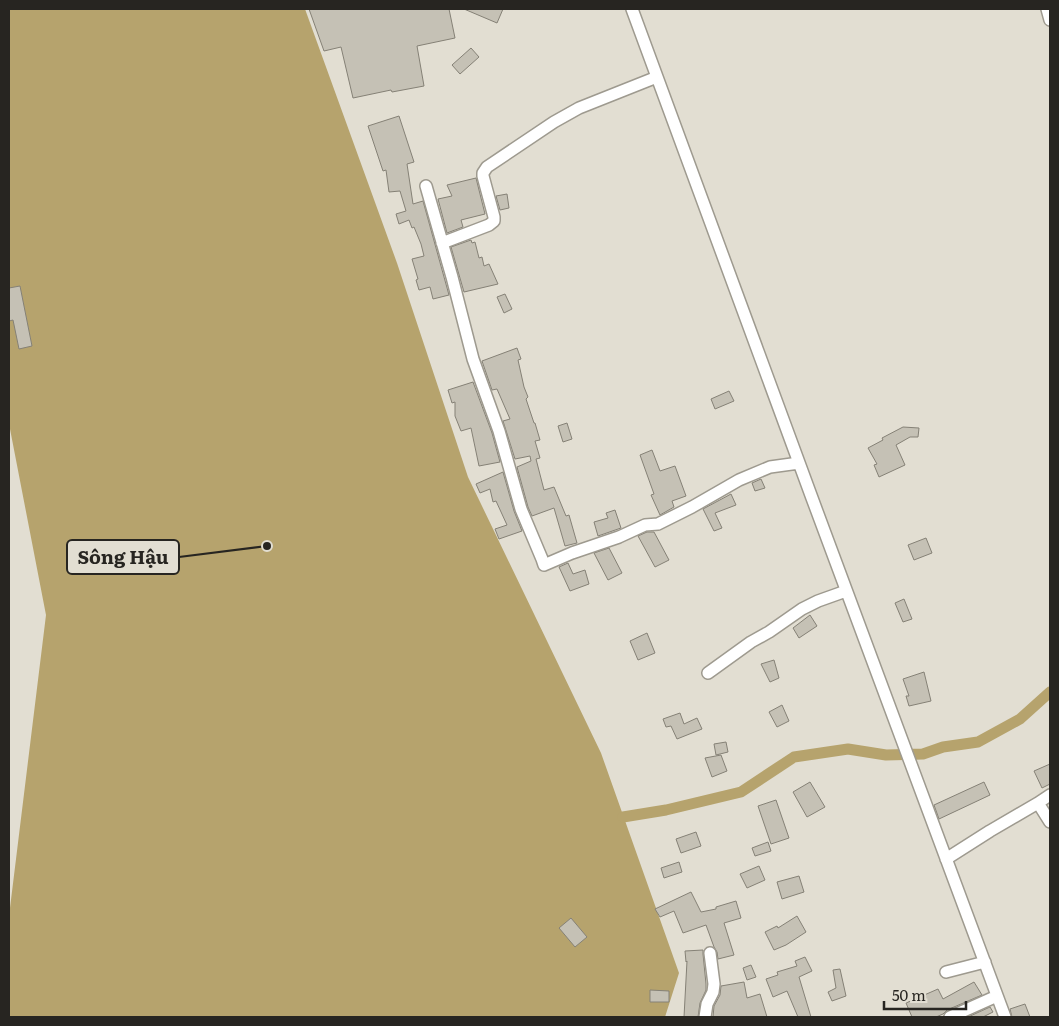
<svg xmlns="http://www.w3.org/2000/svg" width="1059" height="1026" font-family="Literata,serif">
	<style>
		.water { fill: #b6a36d }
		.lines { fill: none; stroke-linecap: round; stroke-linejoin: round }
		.canal { stroke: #b6a36d; stroke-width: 11 }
		.building { fill: #c5c1b5; stroke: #858176 }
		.minor-casing { stroke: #9e9a8f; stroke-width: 14 }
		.minor { stroke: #fff; stroke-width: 11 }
		.leader { fill: none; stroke: #272521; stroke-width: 2 }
		.callout-dot { fill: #272521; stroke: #e2ded2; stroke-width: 2 }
		.callout { fill: #e2ded2; stroke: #272521; stroke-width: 2 }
		.callout-label { font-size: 19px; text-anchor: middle; font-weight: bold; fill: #272521 }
	</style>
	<rect width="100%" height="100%" fill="#e2ded2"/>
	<path class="water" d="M9 9H305L397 263 468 477 601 753 679 973 665 1017H9V916L46 615 10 429 9 426Z"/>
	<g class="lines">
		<path class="canal" d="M623 817 666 810 741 792 794 757 848 749 886 755 923 754 943 747 978 742 1020 719 1050 692"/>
	</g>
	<path class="building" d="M309 9H449L455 38 417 46 424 86 392 92 391 90 353 98 341 47 324 51Z
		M464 9H503L497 23Z
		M471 48 479 57 460 74 452 65Z
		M399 116 414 162 407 164 413 204 423 201 449 295 433 299 430 287 419 290 416 280 418 279 412 259 424 256 421 244 414 227 412 228 409 220 399 224 396 214 406 211 400 191 389 192 386 170 383 171 368 126Z
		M476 178 485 214 461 220 463 227 447 233 438 199 452 196 447 185Z
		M507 194 509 208 500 210 496 196Z
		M471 240 472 243 475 242 479 258 482 257 484 266 489 264 498 284 464 292 451 247Z
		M20 286 32 346 19 349 13 320 9 321V288Z
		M505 294 512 309 504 313 497 297Z
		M517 348 521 359 518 360 524 387 528 397 526 399 534 423H535L540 440 535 441 540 458 536 459 544 490 554 487 566 516 569 515 577 543 565 546 554 508 532 516 528 507 517 467 531 461 530 456 515 459 503 421 510 419 497 389 492 390 482 361Z
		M473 382 492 433 500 462 479 466 471 428 461 431 455 416V402L452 403 448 390Z
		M729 391 734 401 715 409 711 399Z
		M567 423 572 439 563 442 558 426Z
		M903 427 919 428 918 437H910L896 445 905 465 879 477 874 465 877 464 868 448 883 440 882 438Z
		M652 450 660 471 675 466 686 496 672 501 674 507 660 515 651 495 654 494 640 455Z
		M503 472 514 511 522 531 499 539 495 529 507 525 496 501 493 502 490 489 480 493 476 484Z
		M761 479 765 488 755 491 752 483Z
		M731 494 736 505 715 513 722 528 714 531 703 509Z
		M615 510 621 528 598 536 594 522 608 518 606 513Z
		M647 532H654L669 560 655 567 638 536Z
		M926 538 932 553 914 560 908 545Z
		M609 548 622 573 608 580 594 553Z
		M568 563 573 574 585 570 589 584 570 591 559 567Z
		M904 599 912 619 903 622 895 603Z
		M810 615 817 626 799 638 793 628Z
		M647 633 655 653 638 660 630 641Z
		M774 660 779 678 770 682 761 664Z
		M924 672 931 701 909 706 906 696H909L903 679Z
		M782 705 789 721 777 727 769 712Z
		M680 713 684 724 697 718 702 729 677 739 671 726 666 727 663 719Z
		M726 742 728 752 716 755 714 744Z
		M721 755 727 771 712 777 705 758Z
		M1050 764V784L1042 788 1034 771Z
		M810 782 825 807 807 817 793 792Z
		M984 782 990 795 939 819 934 805Z
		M776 800 789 838 771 844 758 806Z
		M696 832 701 846 681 853 676 839Z
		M768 842 771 851 755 856 752 848Z
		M679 862 682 872 664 878 661 868Z
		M759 866 765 880 747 888 740 874Z
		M799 876 804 892 782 899 777 882Z
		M691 892 701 912 716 909V907L736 901 741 918 724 923 734 955 718 959 717 952 714 947 706 925 683 933 674 911 660 917 655 909Z
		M797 916 806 932 786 945 774 950 765 932 777 926 778 928Z
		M571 918 587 937 575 947 559 928Z
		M703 950V954L706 984V990L700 1003 698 1017H684L687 961 686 962 685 951Z
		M805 957 812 971 799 977 811 1017H798L787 991 773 997 766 979 778 975 777 972 797 966 795 961Z
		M751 965 756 977 747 980 743 968Z
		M840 969 846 996 832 1001 828 992 836 988 833 970Z
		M744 982 747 998 760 994 767 1017H713L714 1006 720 995 721 986Z
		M974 982 982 995 947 1010 943 1014 936 1017H912L906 1003 938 989 943 999Z
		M650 990 669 991V1002H650Z
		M1025 1004 1030 1017H1012L1010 1009Z
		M990 1007 993 1012 983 1017H968Z"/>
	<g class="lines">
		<g class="minor-casing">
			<path id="minor" d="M632 9 812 498 1005 1017
				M1047 9 1050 20
				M426 186 452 277 473 359 499 431 521 509 542 559 544 565 572 553 619 537 645 525 658 524 692 507 739 480 770 467 799 463
				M442 243 489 225 494 221V217L483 176V173L487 167 554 122 579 108 657 77
				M708 673 751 642 769 632 802 609 818 601 846 591
				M1050 795 1038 803 1050 822
				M946 859 990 831 1038 803
				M946 972 985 962
				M705 1017 707 1004 713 992 714 984 710 953
				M950 1017 997 996"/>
		</g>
		<use href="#minor" class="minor"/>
	</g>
	<path class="leader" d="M267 546L179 557"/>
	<circle class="callout-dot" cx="267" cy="546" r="5"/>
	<rect class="callout" x="67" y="540" width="112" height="34" rx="5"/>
	<g class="callout-label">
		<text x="123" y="564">Sông Hậu</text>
	</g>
	<rect width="1059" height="1026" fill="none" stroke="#272521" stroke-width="20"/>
	<path d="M884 1001v8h82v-8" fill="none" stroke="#272521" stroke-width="2.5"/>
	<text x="892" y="1001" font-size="15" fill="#272521" stroke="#e2ded2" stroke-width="4" paint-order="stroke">50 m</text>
</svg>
